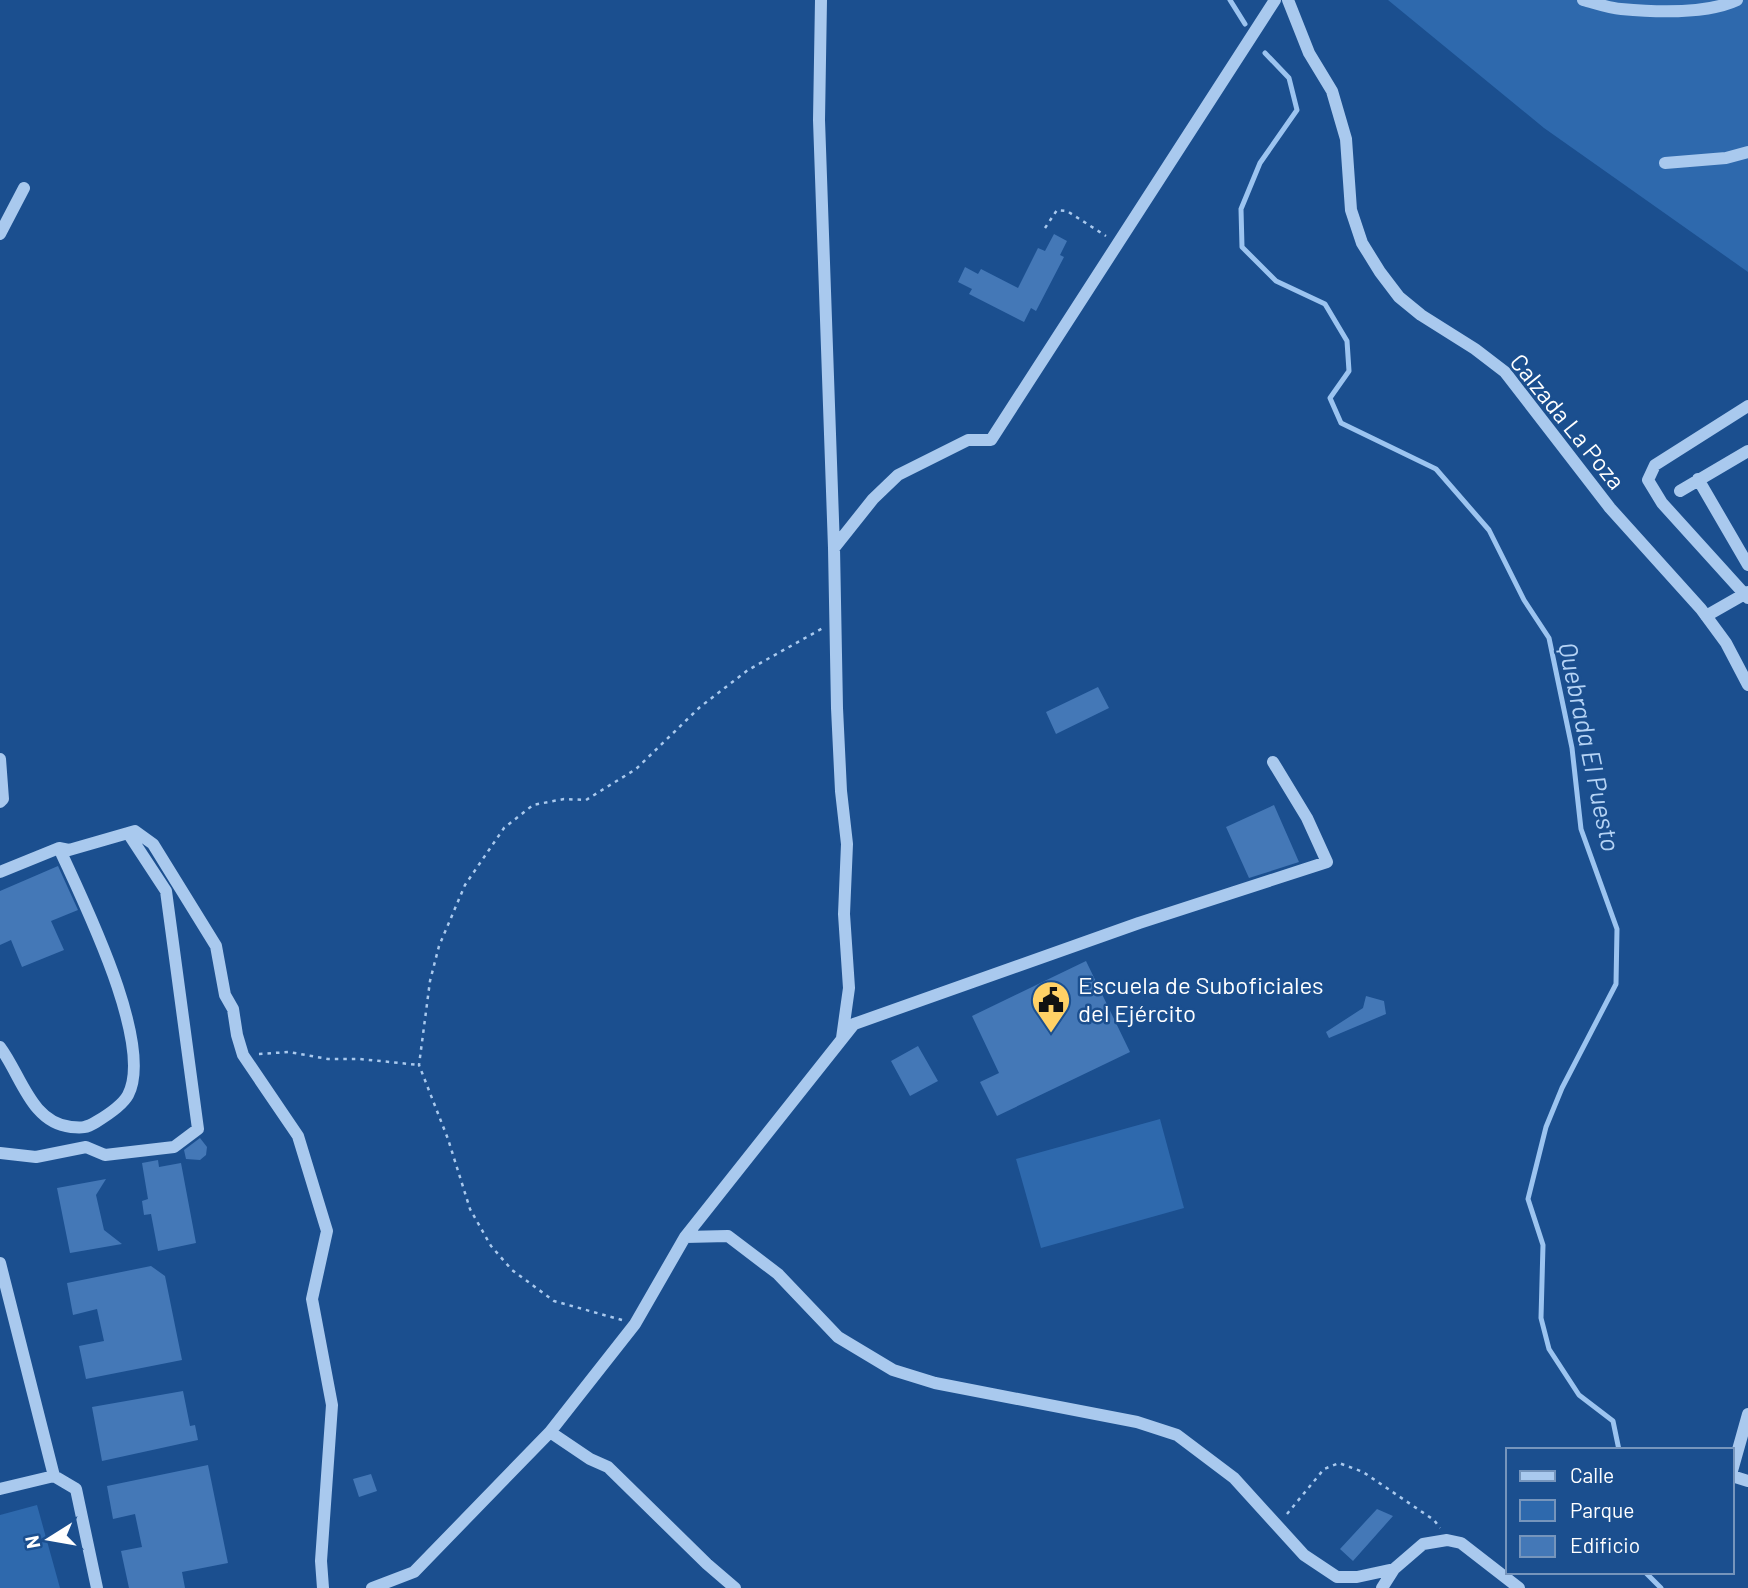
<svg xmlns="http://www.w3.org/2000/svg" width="1748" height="1588" font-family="Barlow,sans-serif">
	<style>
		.green { fill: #2e69ad }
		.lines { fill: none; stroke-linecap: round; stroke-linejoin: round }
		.stream { stroke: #9cc4f0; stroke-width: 5 }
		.building { fill: #4478b7 }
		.path { stroke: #a9c9ee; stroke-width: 2.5; stroke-dasharray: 3.5 5; stroke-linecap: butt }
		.minor { stroke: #a9c9ee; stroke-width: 12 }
		.labels { text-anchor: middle; stroke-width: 5; stroke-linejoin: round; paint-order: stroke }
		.street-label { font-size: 24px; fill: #fff; stroke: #1b4f8f }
		.poi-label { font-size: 24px; fill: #fff; stroke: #1b4f8f; text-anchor: start }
		.water-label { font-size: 26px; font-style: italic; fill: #b5d3f5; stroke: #1b4f8f }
	</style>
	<rect width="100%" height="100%" fill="#1b4f8f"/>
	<path class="green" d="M1388 0H1748V272L1544 128Z
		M1160 1119 1184 1208 1041 1248 1016 1159Z
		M37 1505 60 1588H0V1515Z"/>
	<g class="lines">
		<path class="stream" d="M1230 0 1245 24
			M1265 53 1289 78 1297 110 1260 163 1241 209 1242 247 1276 281 1325 304 1347 341 1349 371 1330 398 1341 423 1436 469 1489 530 1524 600 1549 638 1572 748 1581 829 1617 929 1616 984 1562 1088 1546 1127 1528 1199 1543 1245 1541 1318 1549 1349 1579 1395 1613 1421 1619 1450
			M1645 1572 1661 1588"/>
	</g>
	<path class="building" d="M1054 234 1067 241 1060 255 1064 257 1036 311 1031 308 1024 322 969 294 972 289 958 282 965 267 978 274 981 269 1018 288 1038 248 1045 251Z
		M1098 687 1109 708 1056 734 1046 712Z
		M1274 805 1299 862 1249 878 1226 827Z
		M58 866 78 910 51 921 64 950 22 967 11 940 0 945V891Z
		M1086 961 1130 1052 997 1116 980 1082 999 1073 972 1016Z
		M1366 996 1384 1001 1386 1014 1329 1038 1326 1032 1363 1008Z
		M918 1046 938 1081 910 1096 891 1061Z
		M200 1138 207 1147 206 1155 200 1160 186 1159 184 1150Z
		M158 1160 159 1167 181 1163 196 1243 158 1251 151 1214 144 1215 142 1201 148 1199 142 1163Z
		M106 1179 96 1195 104 1230 122 1244 70 1253 57 1188Z
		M151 1266 165 1276 182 1360 86 1379 79 1346 104 1341 97 1309 73 1315 67 1283Z
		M183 1391 190 1426 195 1425 198 1440 102 1461 92 1407Z
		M208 1465 228 1563 182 1572 185 1588H129L121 1551 142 1547 135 1514 113 1519 107 1486Z
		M371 1474 377 1491 359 1497 353 1479Z
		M1377 1509 1393 1516 1353 1561 1340 1549Z"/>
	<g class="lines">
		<path class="path" d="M1045 228 1057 210 1067 211 1106 236
			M259 1054 289 1052 328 1059H360L419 1065
			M622 1320 554 1301 512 1270 491 1246 470 1209 448 1139 419 1065 430 981 439 946 465 885 504 828 533 805 564 799 586 800 636 769 700 707 748 670 823 628
			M1287 1514 1324 1469 1339 1463 1363 1472 1434 1520 1440 1528"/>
		<path class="minor" d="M821 0 819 120 834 548 837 708 841 791 847 844 844 914 849 988 842 1038
			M1288 0 1309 53 1332 91 1346 139 1351 210 1362 243 1380 272 1399 297 1421 315 1475 349 1505 372 1610 508 1701 609 1726 643 1748 685
			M1583 0C1595 3 1608 8 1621 9 1654 12 1707 14 1737 0
			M1665 163 1726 158 1748 152
			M0 234 24 188
			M1748 406 1655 465 1648 480 1662 503 1748 598
			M1698 479 1748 565
			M1680 491 1748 451
			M834 548 873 499 898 475 968 440H991L1275 0
			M1706 616 1748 592
			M0 759 3 799 0 802
			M0 872 59 848 69 850 135 831 153 844 216 946 225 995 233 1009 237 1035 243 1055 298 1136 327 1231 312 1299 332 1405 321 1561 323 1588
			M0 1047C21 1075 31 1123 71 1127 82 1128 86 1128 96 1122 106 1116 122 1106 128 1095 155 1044 82 899 59 848
			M0 1153 36 1157 86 1147 105 1155 174 1147 198 1129 166 891 128 833
			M685 1237 728 1236 778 1274 838 1337 893 1370 935 1383 1137 1422 1177 1435 1234 1478 1304 1555 1337 1577H1357L1394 1569 1423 1544 1447 1540 1461 1543 1519 1588
			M0 1263 54 1476 76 1489 97 1588
			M550 1432 590 1459 608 1467 707 1564 735 1588
			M1732 1471 1748 1414
			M1732 1476 1748 1481
			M0 1489 54 1476
			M372 1588 414 1572 550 1432 635 1324 685 1237 854 1024 1139 923 1327 862 1307 818 1273 762
			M1382 1588 1394 1569"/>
	</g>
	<defs>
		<g id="civic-pin" transform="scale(2.0125)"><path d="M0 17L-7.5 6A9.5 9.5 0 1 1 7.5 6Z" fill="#ffd166" stroke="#1b4f8f"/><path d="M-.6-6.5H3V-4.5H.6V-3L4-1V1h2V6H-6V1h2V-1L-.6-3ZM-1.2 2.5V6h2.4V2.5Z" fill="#111"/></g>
	</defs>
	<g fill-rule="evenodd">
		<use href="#civic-pin" x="1051" y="1000"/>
	</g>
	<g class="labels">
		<g class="street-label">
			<text transform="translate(1567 422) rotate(51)" y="8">Calzada La Poza</text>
		</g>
		<g class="poi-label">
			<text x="1078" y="994">Escuela de Suboficiales<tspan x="1078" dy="28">del Ejército</tspan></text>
		</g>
		<g class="water-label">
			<text transform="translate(1589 747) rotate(78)" y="9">Quebrada El Puesto</text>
		</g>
	</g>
	<rect x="1506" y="1448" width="228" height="126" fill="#1b4f8f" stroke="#7695bc" stroke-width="2"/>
	<rect x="1520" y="1471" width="35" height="10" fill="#a9c9ee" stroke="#7695bc" stroke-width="2"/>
	<text x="1570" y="1483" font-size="21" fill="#ffffff">Calle</text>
	<rect x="1520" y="1500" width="35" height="21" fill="#2e69ad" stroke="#7695bc" stroke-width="2"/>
	<text x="1570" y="1518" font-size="21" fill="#ffffff">Parque</text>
	<rect x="1520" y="1536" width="35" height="21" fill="#4478b7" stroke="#7695bc" stroke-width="2"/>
	<text x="1570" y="1553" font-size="21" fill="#ffffff">Edificio</text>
	<g transform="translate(49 1539) rotate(259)" stroke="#1b4f8f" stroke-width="5" paint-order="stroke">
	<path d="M0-5L12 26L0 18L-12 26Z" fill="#ffffff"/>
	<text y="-10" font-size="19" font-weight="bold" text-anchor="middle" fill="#ffffff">N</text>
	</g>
</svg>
